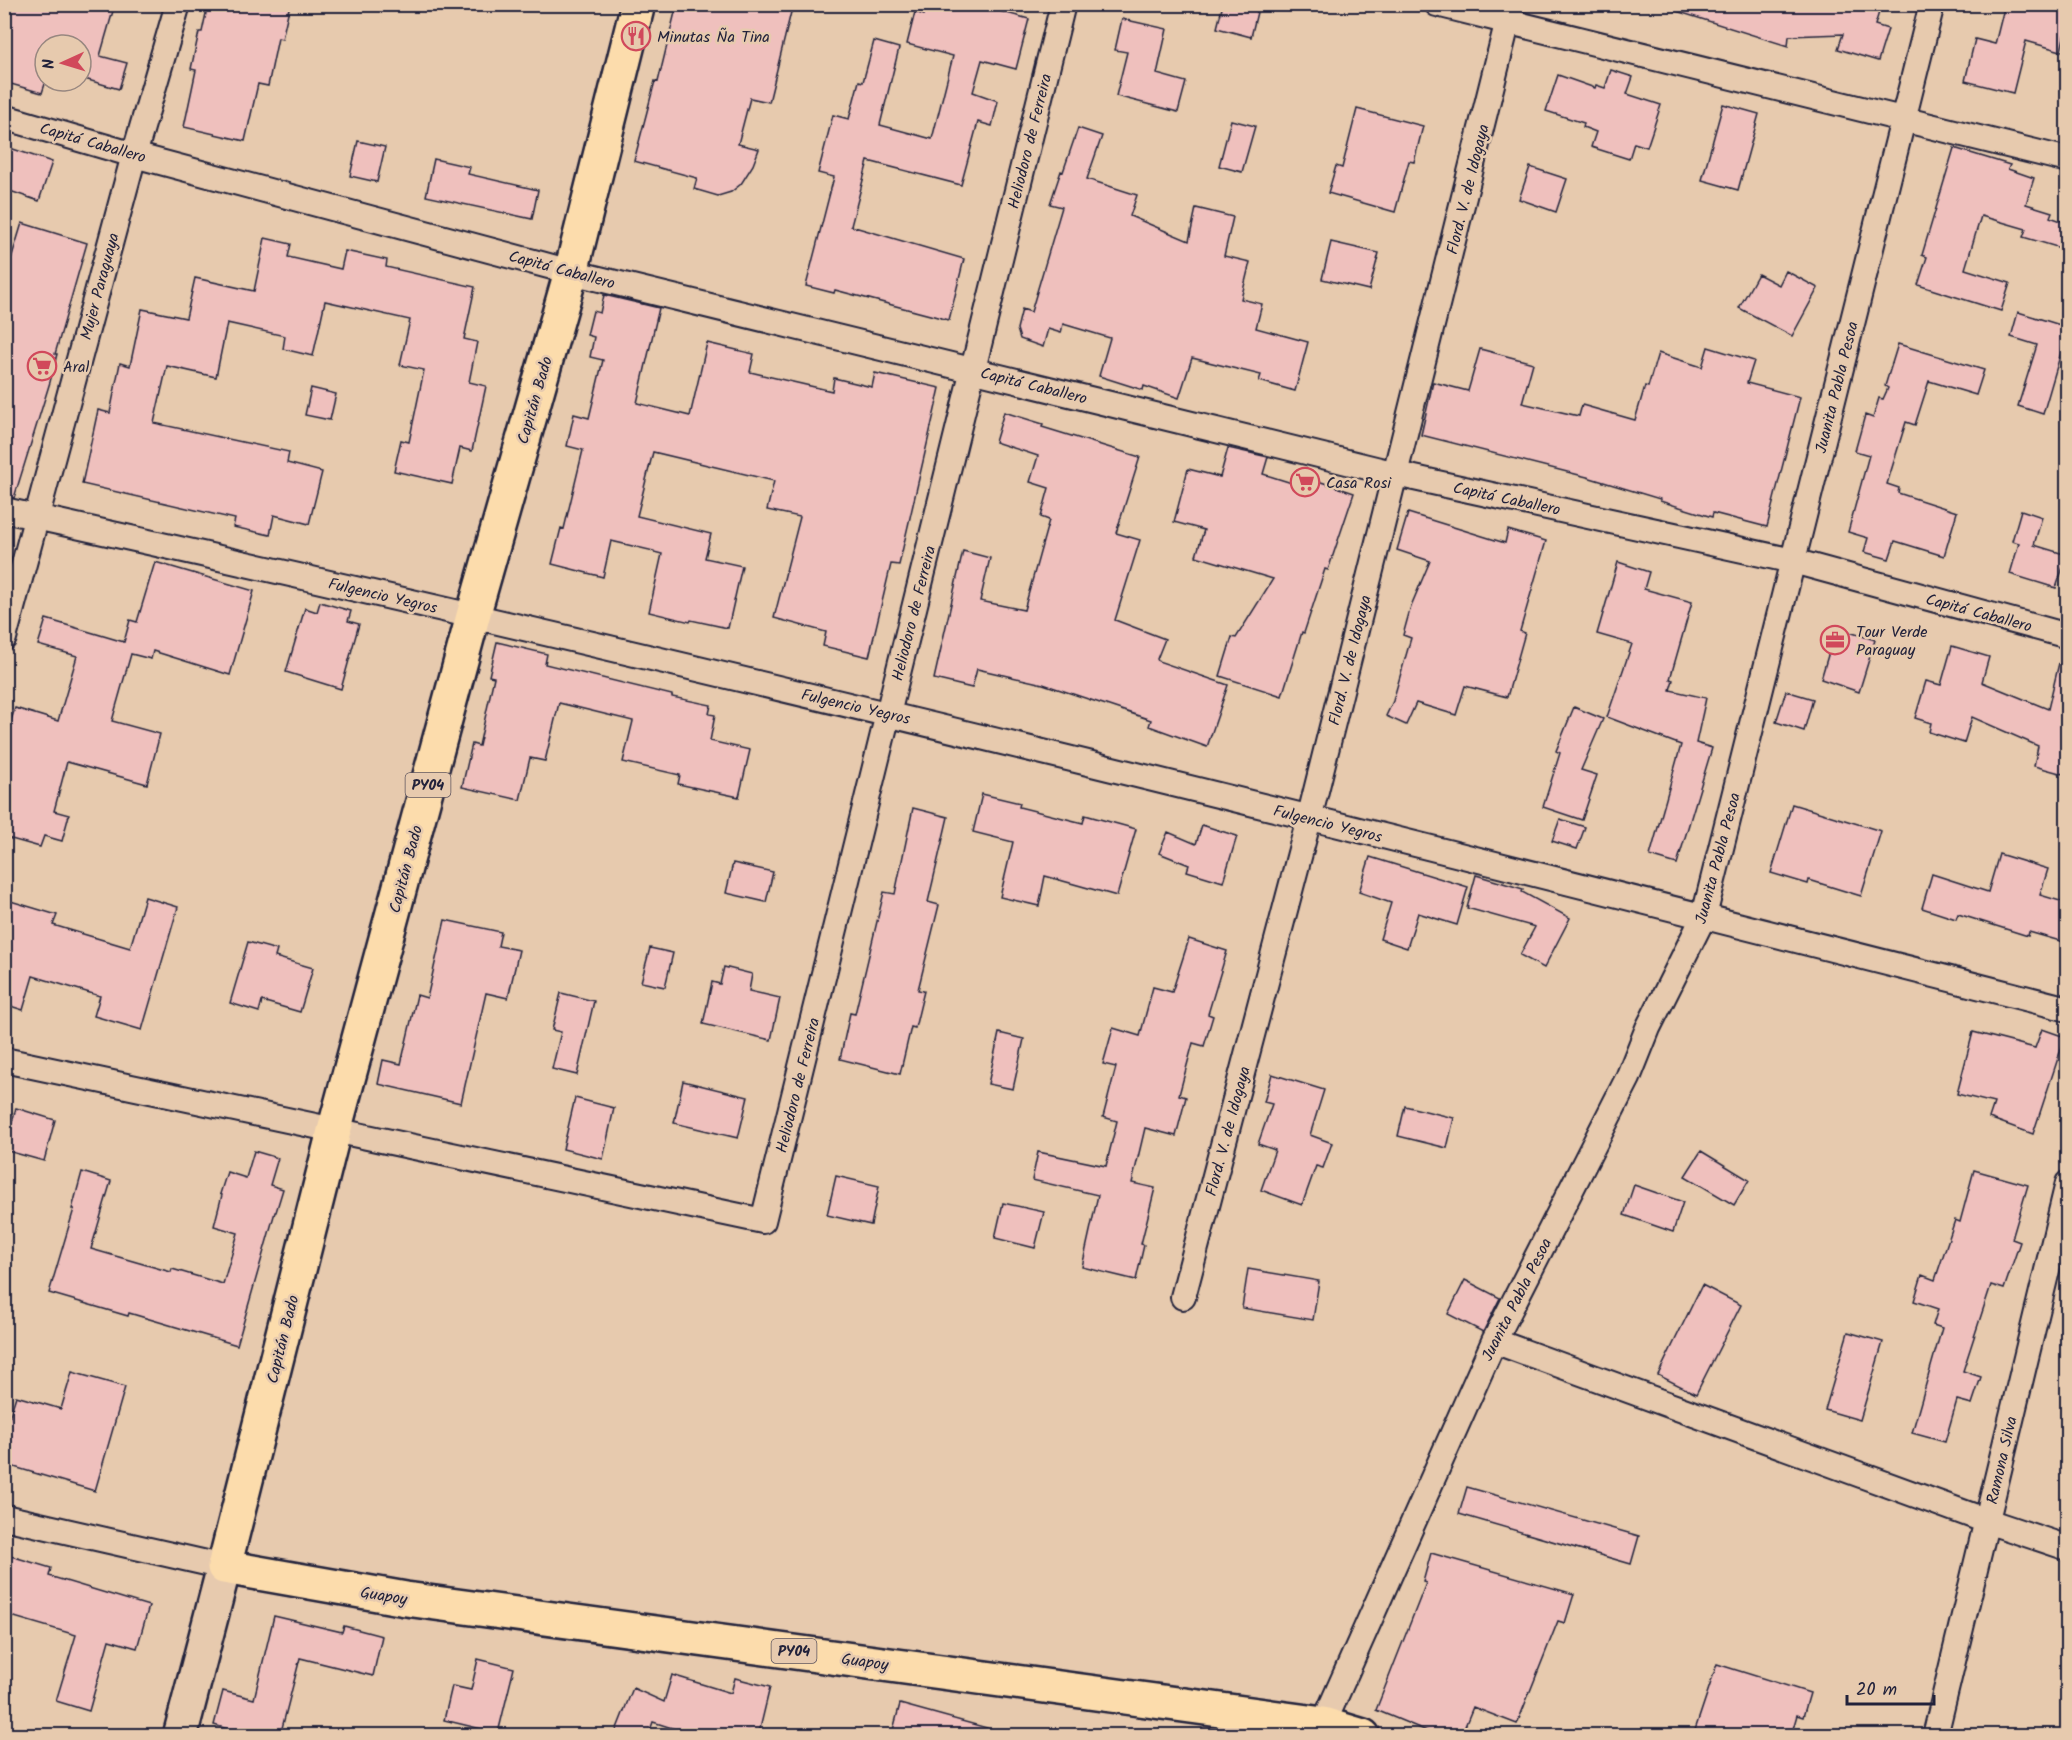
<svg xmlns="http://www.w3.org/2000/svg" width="2072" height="1740" font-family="Kalam,sans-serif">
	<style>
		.building { fill: #efc0bd; stroke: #22223b; stroke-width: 1.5 }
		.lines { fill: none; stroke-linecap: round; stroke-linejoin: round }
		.street-casing { stroke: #22223b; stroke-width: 28 }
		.secondary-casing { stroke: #22223b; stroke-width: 38 }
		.primary-casing { stroke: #22223b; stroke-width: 38 }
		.street { stroke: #e7caae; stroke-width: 24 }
		.secondary { stroke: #e7caae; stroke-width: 33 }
		.primary { stroke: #fcdcac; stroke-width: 33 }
		.labels { text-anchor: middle; stroke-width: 5; stroke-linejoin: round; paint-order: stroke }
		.shield { fill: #e7caae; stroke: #5d545e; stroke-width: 1.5 }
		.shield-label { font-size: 15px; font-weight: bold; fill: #22223b }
		.poi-label { font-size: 16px; fill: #22223b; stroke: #e7caae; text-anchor: start }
		.street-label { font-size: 16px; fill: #22223b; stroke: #e7caae }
	</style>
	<rect width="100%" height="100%" fill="#e7caae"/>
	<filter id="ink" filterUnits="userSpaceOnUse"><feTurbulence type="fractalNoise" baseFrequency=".0167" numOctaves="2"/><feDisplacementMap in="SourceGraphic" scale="12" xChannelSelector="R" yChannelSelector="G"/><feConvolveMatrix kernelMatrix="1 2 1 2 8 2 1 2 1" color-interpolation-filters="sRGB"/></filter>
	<g filter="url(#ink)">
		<path class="building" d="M4 4H115L100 56 127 63 119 89 81 78V45H45L46 81 42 93 4 82Z
			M208 4H290L282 39 278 38 268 86 258 84 245 141 184 127 196 70 191 69 199 32H202Z
			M677 4H793L769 102 750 98 738 144 759 149 753 165 741 184 731 192 718 196 694 189 697 178 634 161 655 81 658 82Z
			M926 4H973L1029 19 1016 69 982 60 973 92 998 101 992 126 978 122 961 185 868 161 851 226 964 259 949 320 835 290 834 293 806 286 834 177 818 173 833 115 849 119 859 81 863 82 874 41 899 48 880 125 932 139 953 56 907 44 915 12 924 15Z
			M1223 4H1259L1251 37 1217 28Z
			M1674 4H1866L1880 9 1875 25 1888 29 1878 61 1838 49 1843 34 1789 36 1788 46 1673 10Z
			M2005 4H2018L2038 10 2040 4 2067 12V23L2061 51 2026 41 2013 93 1965 81 1975 39 1995 44Z
			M1122 19 1167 29 1157 74 1186 82 1178 112 1116 96 1127 52 1115 50Z
			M1611 70 1633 77 1627 94 1661 105 1647 147 1634 143 1629 159 1591 147 1596 132 1583 127 1584 123 1546 111 1558 75 1595 88 1596 85 1605 88Z
			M1723 104 1759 114 1738 190 1702 180Z
			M1357 109 1423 126 1414 162 1409 161 1395 212 1328 193 1336 166 1342 168Z
			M1231 120 1255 126 1242 172 1219 166Z
			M1078 128 1102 136 1087 179 1137 195 1130 216 1189 241 1196 208 1233 217 1224 256 1250 262 1241 299 1262 304 1256 328 1308 342 1295 391 1259 381 1261 375 1192 358 1179 398 1144 386 1143 390 1099 376 1110 338 1063 324 1061 333 1048 329 1043 347 1020 339 1017 329 1022 309 1031 312 1062 207 1050 204 1061 171 1063 172Z
			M358 141 385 147 377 182 350 176Z
			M4 146 52 162 39 201 4 189Z
			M1954 148 2010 165 2008 169 2034 178 2026 204 2052 212 2050 217 2067 223V250L2023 237 2026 229 1981 216 1965 269 2010 283 2001 311 1918 285 1927 257 1922 255Z
			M434 159 470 167 468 174 538 190 532 219 426 196Z
			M1530 167 1567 179 1556 212 1519 199Z
			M22 223 87 243 55 354H57L50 382 14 498 4 496V282Z
			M265 238 291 244 288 257 341 269 345 251 387 260 386 267 475 287 464 339 477 342 469 382 486 386 472 451 460 448 452 484 394 471 401 440 409 442 424 370 400 365 410 320 325 301 313 356 283 349 285 336 227 323 216 377 167 366 154 423 289 452 287 463 322 472 309 524 274 515 270 535 233 527 235 519 82 484 98 410 110 413 120 363 130 366 142 309 186 318 195 278 254 291Z
			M1331 242 1379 253 1369 290 1322 279Z
			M1786 271 1818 288 1792 336 1739 308 1758 274 1779 285Z
			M604 295 659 308 637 403 690 416 707 343 754 354 750 372 832 391 834 378 872 387 875 373 940 388 899 565 891 564 869 657 823 646 826 632 774 618 800 517 767 510 774 481 653 452 637 516 711 534 705 558 742 566 728 628 691 620 690 622 649 612 662 554 654 552V551L611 541 603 577 552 564 561 528 564 529 583 450 567 446 574 414 589 418 603 360 590 357 594 337 587 335 593 311 600 313Z
			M2018 312 2067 327V332L2043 414 2018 406 2037 345 2011 337Z
			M1898 344 1984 370 1976 395 1929 381 1915 425 1906 422 1887 484 1899 488 1898 493 1957 512 1944 556 1895 541 1889 559 1864 552 1868 538 1848 532 1869 455 1855 451 1865 415 1873 418 1879 398 1883 399 1888 388 1885 386Z
			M1708 347 1754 361 1747 383 1800 397 1767 527 1713 513 1712 517 1660 501V499L1587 477 1421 435 1433 382 1468 391 1480 349 1533 363 1522 403 1579 416 1582 405 1635 420 1645 386 1648 387 1658 353 1702 367Z
			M311 388 336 394 330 420 305 415Z
			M1004 412 1043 424 1042 427 1140 457 1116 533 1140 540 1115 620 1165 639 1157 659 1158 661 1228 685 1207 747 1149 726 1151 720 1043 684 977 669 972 688 934 679 963 551 990 558 980 601 1024 610 1049 520 1041 517 1049 488 1030 482 1038 456 995 442Z
			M1228 448 1268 457 1263 474 1311 489 1315 480 1354 493 1328 570 1325 569 1304 633 1302 632 1282 696 1220 676 1232 637 1236 638 1273 579 1196 556 1204 530 1174 522 1188 469 1220 477Z
			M2021 510 2042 517 2034 545 2067 555 2056 588 2010 574 2019 543 2012 541Z
			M1408 513 1505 543 1508 530 1546 541 1520 631 1525 633 1507 697 1465 686 1456 715 1416 703 1406 725 1386 716 1393 701 1411 638 1403 635 1411 606 1430 561 1397 550Z
			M155 562 254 591 230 675 153 651 151 659 131 654 112 721 160 734 147 784 67 762 54 811 69 815 62 841 44 836 40 847 4 837V742L15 708 58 721 77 656 38 645 46 619 124 642 130 620 137 622Z
			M1618 562 1649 572 1644 589 1692 602 1670 679 1673 680 1670 690 1706 698 1696 743 1712 748 1677 864 1650 856 1681 745 1607 717 1632 644 1597 634Z
			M320 602 351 611 348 621 359 624 341 689 286 672 305 608 317 612Z
			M1836 628 1875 640 1859 692 1821 679Z
			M497 642 547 654 545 664 672 695V697L711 705 709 714 715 715 710 741 750 750 739 797 678 784 680 775 623 762 633 721 559 703 545 761 530 758 520 800 462 787 472 744 479 746 494 677 489 676Z
			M1952 646 1989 657 1982 682 2048 709 2059 663 2067 665V775L2034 766 2038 746 1972 717 1964 743 1929 732 1931 723 1915 718 1926 681 1941 685Z
			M1786 691 1813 699 1804 731 1776 722Z
			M1574 707 1603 719 1581 770 1597 775 1582 820 1543 807 1560 753 1556 751Z
			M982 794 1020 803 1019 807 1083 823 1085 815 1136 829 1117 896 1045 876 1039 906 1000 897 1013 842 973 832Z
			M1792 804 1881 831 1861 896 1809 880 1808 884 1771 873Z
			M913 808 948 817 928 902 939 905 918 990 924 991 915 1028 911 1027 900 1074 840 1059 850 1013 855 1014 884 892 895 894Z
			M1560 819 1585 827 1577 849 1552 841Z
			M1202 825 1237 836 1223 882 1187 871 1189 865 1159 853 1168 832 1196 844Z
			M1999 854 2048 869 2040 895 2067 903V943L2029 932 2028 936 1958 914 1956 919 1922 908 1932 874 1988 892Z
			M1370 857 1468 887 1457 925 1418 913 1407 948 1380 939 1391 903 1359 892Z
			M733 863 773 872 766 902 726 893Z
			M1476 875 1523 889 1522 892 1570 918 1544 968 1520 955 1535 927 1467 908Z
			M145 897 178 907 142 1030 94 1016 100 996 33 976 23 1010 4 1004V899L57 915 53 925 130 948Z
			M445 920 501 932 498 946 519 950 508 998 486 993 461 1103 378 1084 383 1060 401 1064 417 995 427 998Z
			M1189 939 1227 951 1208 1014 1213 1016 1204 1046 1193 1043 1179 1095 1186 1097 1176 1136 1145 1128 1132 1183 1155 1188 1141 1244 1144 1245 1136 1280 1082 1267 1098 1195 1032 1180 1038 1152 1106 1166 1117 1121 1103 1117 1116 1067 1103 1064 1113 1028 1140 1036 1153 987 1172 992Z
			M248 942 277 950 275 957 313 968 300 1012 262 1001 259 1012 230 1003Z
			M650 948 673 953 665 987 641 982Z
			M724 967 752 974 749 991 780 998 771 1040 703 1024 712 982 720 984Z
			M561 993 594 1001 577 1075 552 1069 561 1032 552 1030Z
			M2042 1029 2065 1037 2033 1134 1989 1118 1994 1103 1957 1094 1973 1032 2035 1048Z
			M999 1033 1024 1039 1013 1089 988 1084Z
			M1272 1074 1324 1090 1310 1135 1332 1143 1323 1168 1316 1166 1302 1205 1261 1190 1275 1150 1258 1144 1272 1104 1264 1102Z
			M683 1081 748 1097 738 1138 674 1123Z
			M575 1098 614 1108 603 1159 563 1149Z
			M1405 1106 1454 1118 1447 1148 1398 1136Z
			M16 1108 55 1120 44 1161 4 1150Z
			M254 1151 278 1158 270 1185 283 1189 276 1212H275L237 1345 129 1313 128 1316 49 1293 74 1209H72L82 1172 111 1181 91 1249 171 1272 172 1269 223 1284 238 1233 214 1226 222 1195 220 1194 227 1172 246 1178Z
			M1701 1151 1749 1180 1734 1205 1685 1176Z
			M1974 1170 2028 1185 2012 1239 2020 1242 2004 1289 1991 1285 1963 1371 1981 1377 1972 1404 1957 1400 1945 1442 1912 1433 1942 1328 1933 1325 1938 1309 1914 1301 1922 1275 1935 1280 1955 1220 1960 1222Z
			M836 1176 879 1186 871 1225 827 1215Z
			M1634 1185 1683 1202 1673 1232 1624 1215Z
			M1003 1203 1044 1212 1035 1248 995 1238Z
			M1248 1269 1319 1281 1313 1320 1242 1308Z
			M1465 1280 1500 1298 1483 1332 1448 1314Z
			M1702 1285 1741 1305 1696 1394 1658 1375Z
			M1848 1332 1883 1342 1860 1420 1825 1410Z
			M72 1372 125 1387 95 1491 4 1464V1434L16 1396 61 1409Z
			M1467 1487 1639 1536 1631 1564 1459 1514Z
			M1431 1553 1574 1594 1565 1623 1558 1621 1517 1724 1473 1707 1461 1736H1439L1376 1710 1426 1583 1423 1582Z
			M4 1554 51 1568 49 1576 149 1606 137 1648 109 1640 89 1711 56 1701 76 1635 4 1614Z
			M274 1616 342 1632 344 1626 382 1636 373 1676 300 1658 280 1736H252L214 1725 223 1691 254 1699Z
			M478 1659 514 1668 498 1733 444 1720 452 1686 471 1690Z
			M1717 1664 1810 1693 1803 1717 1797 1715 1791 1736H1693Z
			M672 1675 731 1693 735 1678 770 1687 759 1733 748 1731 747 1736H697L653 1722 648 1736H614L633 1688 664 1702Z
			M900 1704 987 1728 986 1736H914L893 1730Z"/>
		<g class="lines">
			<g class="street-casing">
				<path id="street" d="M1437 4 2068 160
					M4 117 134 155 571 272 1396 474 1793 561 2068 636
					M4 510C696 662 1382 834 2068 1009
					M4 638 134 155 178 4
					M4 1060 763 1221 1063 4
					M1183 1297 1309 819 1512 4
					M1494 1341 1987 1521 2068 1548
					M4 1517 224 1567
					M1318 1736 1494 1341 1628 1078 1648 1028 1704 916 1932 4
					M1935 1736 2068 1183"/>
			</g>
			<g class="secondary-casing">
				<path id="secondary" d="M180 1736 224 1567"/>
			</g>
			<g class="primary-casing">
				<path id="primary" d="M638 4 571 272 473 616 334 1131 224 1567 406 1599 1323 1724 1363 1736"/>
			</g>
			<use href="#street" class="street"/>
			<use href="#secondary" class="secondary"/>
			<use href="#primary" class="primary"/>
		</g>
	</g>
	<defs>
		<g id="restaurant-ring" transform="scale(1.5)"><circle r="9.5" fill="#e7caae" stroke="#d1495b" stroke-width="1.5"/><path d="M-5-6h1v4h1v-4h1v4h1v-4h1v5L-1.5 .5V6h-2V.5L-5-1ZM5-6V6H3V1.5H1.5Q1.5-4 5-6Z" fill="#d1495b"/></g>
		<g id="supermarket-ring" transform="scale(1.5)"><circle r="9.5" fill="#e7caae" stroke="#d1495b" stroke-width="1.5"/><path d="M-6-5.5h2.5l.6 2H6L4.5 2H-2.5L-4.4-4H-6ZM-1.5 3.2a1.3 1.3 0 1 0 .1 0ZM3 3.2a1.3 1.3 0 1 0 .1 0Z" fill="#d1495b"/></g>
		<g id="office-ring" transform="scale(1.5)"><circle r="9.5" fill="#e7caae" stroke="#d1495b" stroke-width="1.5"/><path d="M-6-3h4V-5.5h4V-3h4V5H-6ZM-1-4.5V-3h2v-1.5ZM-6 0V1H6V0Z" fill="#d1495b"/></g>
	</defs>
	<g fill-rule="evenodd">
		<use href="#restaurant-ring" x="636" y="36"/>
		<use href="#supermarket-ring" x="42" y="366"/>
		<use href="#supermarket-ring" x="1305" y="482"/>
		<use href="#office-ring" x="1835" y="640"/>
	</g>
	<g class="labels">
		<g class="shield">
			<rect x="405.5" y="773" width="45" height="24" rx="4.5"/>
			<rect x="771.5" y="1639" width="45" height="24" rx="4.5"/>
		</g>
		<g class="shield-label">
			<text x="428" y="790">PY04</text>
			<text x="794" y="1656">PY04</text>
		</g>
		<g class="poi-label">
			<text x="657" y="42">Minutas Ña Tina</text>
			<text x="63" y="372">Aral</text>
			<text x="1326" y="488">Casa Rosi</text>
			<text x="1856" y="637">Tour Verde<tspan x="1856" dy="18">Paraguay</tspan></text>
		</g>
		<g class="street-label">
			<text transform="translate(1029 141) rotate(-76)" y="6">Heliodoro de Ferreira</text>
			<text transform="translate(93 142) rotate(16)" y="6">Capitá Caballero</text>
			<text transform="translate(1467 189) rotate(-76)" y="6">Flord. V. de Idogaya</text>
			<text transform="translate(562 269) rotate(15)" y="6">Capitá Caballero</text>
			<text transform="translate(99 286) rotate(-75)" y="6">Mujer Paraguaya</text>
			<text transform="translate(1034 385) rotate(14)" y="6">Capitá Caballero</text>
			<text transform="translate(1836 387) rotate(-76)" y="6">Juanita Pabla Pesoa</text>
			<text transform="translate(534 400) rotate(-74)" y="6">Capitán Bado</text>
			<text transform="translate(1507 498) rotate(12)" y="6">Capitá Caballero</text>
			<text transform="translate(383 595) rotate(13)" y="6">Fulgencio Yegros</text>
			<text transform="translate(1979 612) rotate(15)" y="6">Capitá Caballero</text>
			<text transform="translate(913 613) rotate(-76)" y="6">Heliodoro de Ferreira</text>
			<text transform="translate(1349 660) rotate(-76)" y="6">Flord. V. de Idogaya</text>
			<text transform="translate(856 706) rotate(13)" y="6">Fulgencio Yegros</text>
			<text transform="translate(1328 823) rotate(14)" y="6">Fulgencio Yegros</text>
			<text transform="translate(1717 858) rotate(-75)" y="6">Juanita Pabla Pesoa</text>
			<text transform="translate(405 869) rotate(-75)" y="6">Capitán Bado</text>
			<text transform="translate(797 1085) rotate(-76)" y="6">Heliodoro de Ferreira</text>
			<text transform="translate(1227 1131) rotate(-75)" y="6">Flord. V. de Idogaya</text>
			<text transform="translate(1516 1299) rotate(-63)" y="6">Juanita Pabla Pesoa</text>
			<text transform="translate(282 1339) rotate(-76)" y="6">Capitán Bado</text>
			<text transform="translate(2001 1460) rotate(-77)" y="6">Ramona Silva</text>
			<text transform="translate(384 1595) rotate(9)" y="6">Guapoy</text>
			<text transform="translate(865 1661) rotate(8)" y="6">Guapoy</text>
		</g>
	</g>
	<rect width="2072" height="1740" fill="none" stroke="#e7caae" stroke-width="24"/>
	<rect x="12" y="12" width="2048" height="1716" fill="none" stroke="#22223b" stroke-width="2" filter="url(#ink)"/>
	<g transform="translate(63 63) rotate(266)"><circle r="28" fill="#e7caae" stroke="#988780" stroke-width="1.5"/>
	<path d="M0-4.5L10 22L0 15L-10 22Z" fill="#d1495b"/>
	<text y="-9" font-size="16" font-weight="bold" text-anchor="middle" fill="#22223b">N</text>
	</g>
	<path d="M1847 1695v9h87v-9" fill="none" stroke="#22223b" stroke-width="3"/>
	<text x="1856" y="1695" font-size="18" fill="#22223b" stroke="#e7caae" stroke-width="4.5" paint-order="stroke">20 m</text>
</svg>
